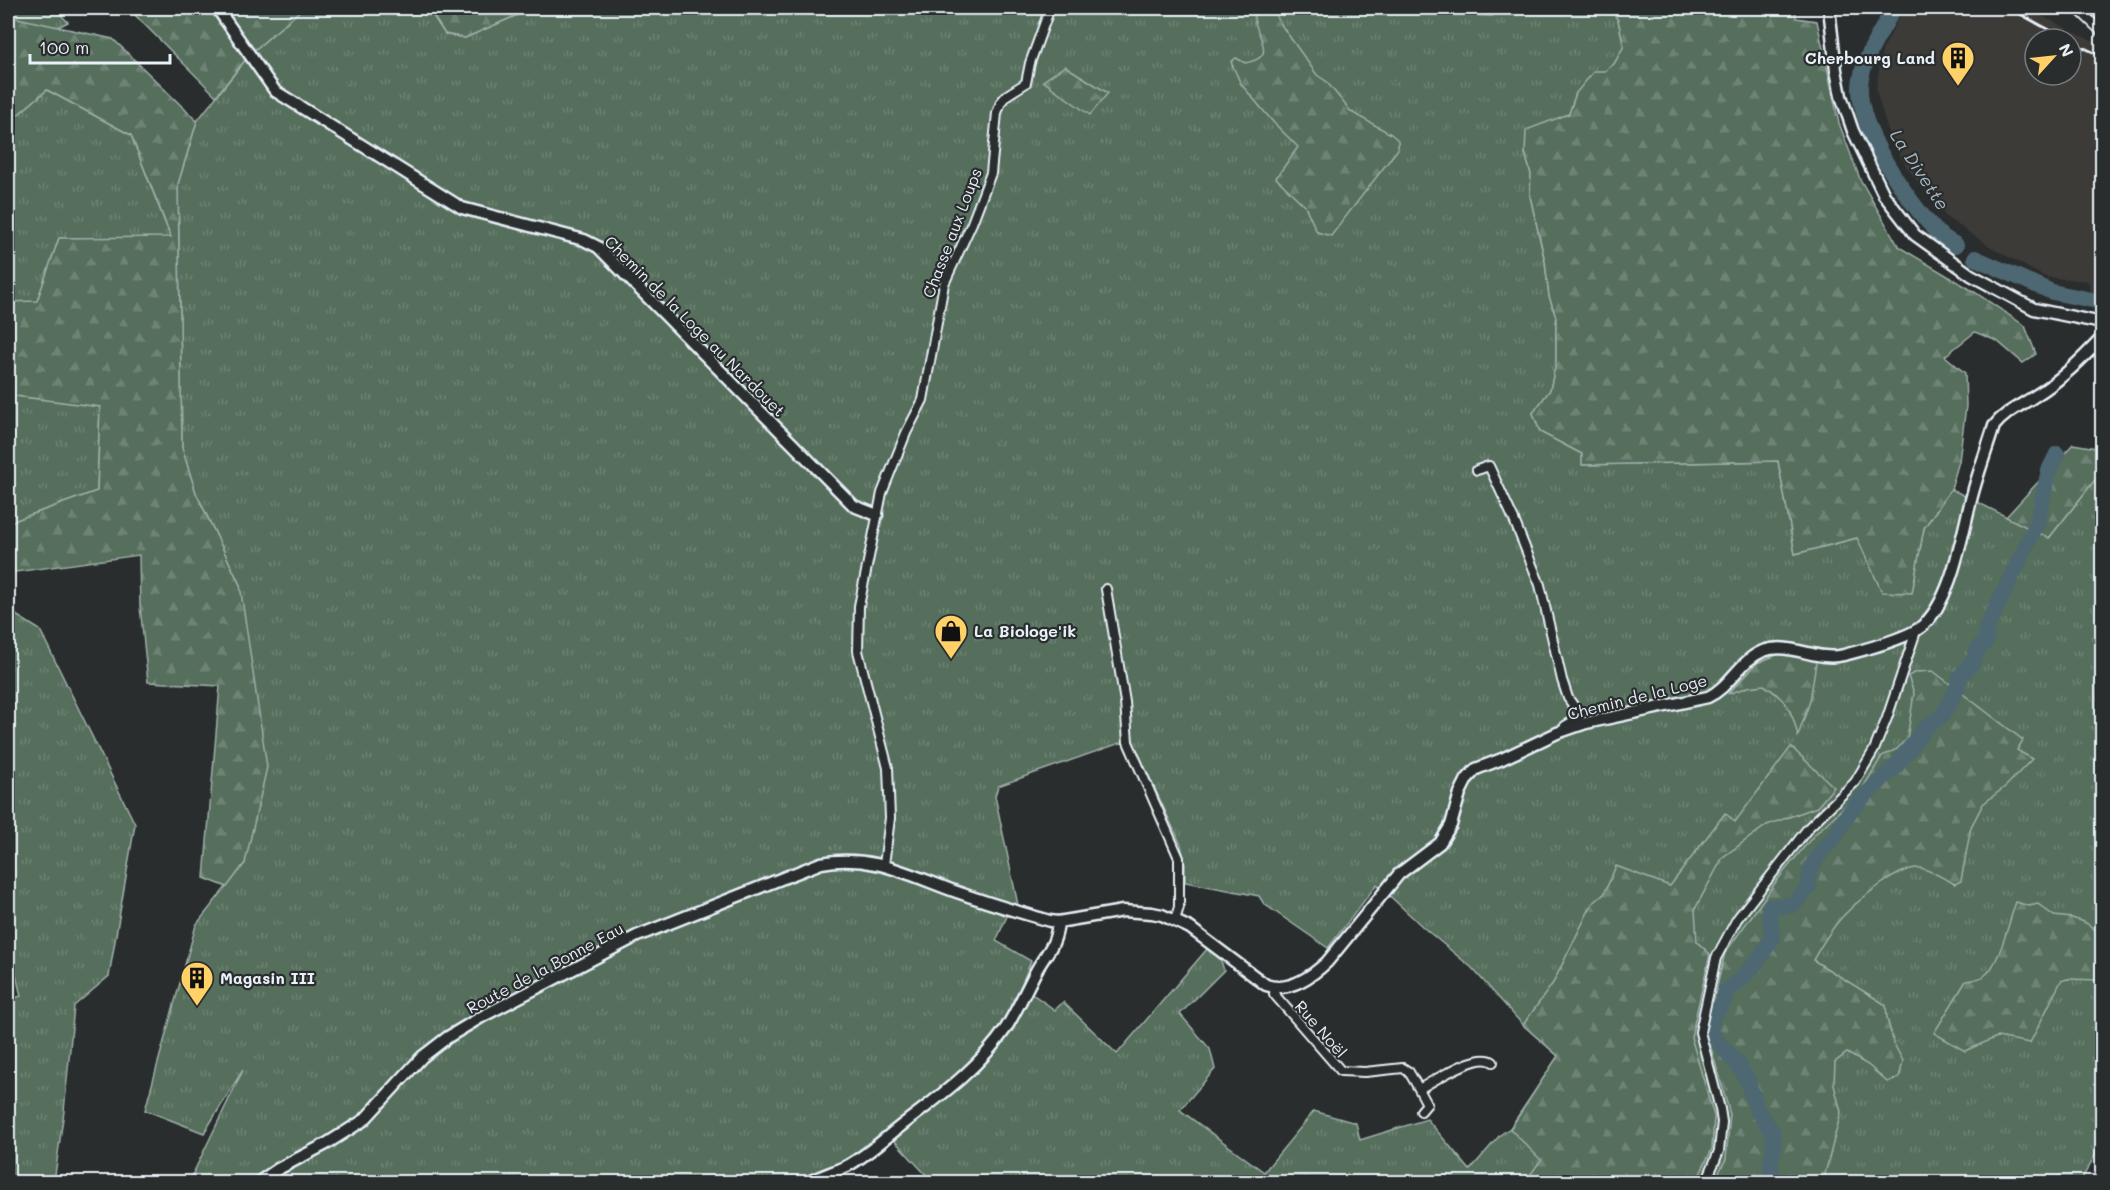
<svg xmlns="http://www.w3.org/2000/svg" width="2110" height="1190" font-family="Mali,sans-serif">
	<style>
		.built { fill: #3d3a39; fill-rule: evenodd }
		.grass { fill: url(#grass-tufts); stroke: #9fb0aa; stroke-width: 1.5; fill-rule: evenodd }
		.forest { fill: url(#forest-firs); stroke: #9fb0aa; stroke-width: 1.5 }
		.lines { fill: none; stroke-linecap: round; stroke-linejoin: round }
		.river { stroke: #4d6772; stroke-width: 16 }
		.street-casing { stroke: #e8f1f8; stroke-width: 12 }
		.secondary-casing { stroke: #e8f1f8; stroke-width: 15 }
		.street { stroke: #2a2d2e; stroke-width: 8 }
		.secondary { stroke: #2a2d2e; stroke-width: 10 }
		.rail { stroke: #e8f1f8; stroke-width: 3 }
		.labels { text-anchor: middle; stroke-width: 4.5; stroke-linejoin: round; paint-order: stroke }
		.poi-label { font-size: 16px; font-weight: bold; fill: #e8f1f8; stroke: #2a2d2e; text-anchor: start }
		.street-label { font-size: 16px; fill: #e8f1f8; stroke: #2a2d2e }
		.water-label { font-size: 18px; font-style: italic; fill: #aabac2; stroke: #2a2d2e }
	</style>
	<defs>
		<pattern id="grass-tufts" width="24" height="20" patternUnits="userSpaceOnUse" patternTransform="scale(1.5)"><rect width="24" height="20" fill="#566e5c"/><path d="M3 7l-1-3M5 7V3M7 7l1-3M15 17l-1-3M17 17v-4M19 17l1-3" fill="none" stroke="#6e8374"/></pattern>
		<pattern id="forest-firs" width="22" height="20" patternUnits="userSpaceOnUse" patternTransform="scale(1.5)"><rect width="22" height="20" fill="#566e5c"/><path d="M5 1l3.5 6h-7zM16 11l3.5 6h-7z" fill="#6e8374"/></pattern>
	</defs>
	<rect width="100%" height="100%" fill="#2a2d2e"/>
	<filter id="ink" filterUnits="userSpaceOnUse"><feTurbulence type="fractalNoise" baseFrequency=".0167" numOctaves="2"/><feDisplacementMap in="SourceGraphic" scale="12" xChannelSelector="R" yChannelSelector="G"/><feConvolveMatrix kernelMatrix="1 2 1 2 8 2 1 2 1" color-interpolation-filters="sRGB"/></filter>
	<g filter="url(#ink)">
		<path class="built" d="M1904 8H2026L2102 46V294L2092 296 2088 281 2045 277 1994 249 1946 217 1908 169 1890 138 1876 90 1882 51ZM2035 39H2071V75H2035Z"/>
		<path class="grass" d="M8 8H54L68 22 8 52Z
			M303 8H428L445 34 465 38 533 8H1463L1472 15 1492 16 1501 8H1610L1618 20 1624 46 1614 64 1576 93 1569 114 1535 128 1525 153 1531 174 1530 196 1545 262 1549 296 1556 317V363L1550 390 1533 413 1540 432 1582 454 1583 465 1778 461 1795 554 1857 538 1912 592 1924 528 1951 489 2049 538 2102 471V1143L2080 1182H928L929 1178 893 1139 860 1166 830 1182H189L243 1070 204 1133 145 1110 196 925 245 863 240 585 196 493 182 448 178 184 197 121 250 54ZM1120 743 1134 744 1181 845 1185 863V882L1259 896 1264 904 1328 948 1377 884 1424 928 1472 968 1523 1025 1558 1056 1510 1128 1500 1135 1470 1170 1427 1119 1360 1140 1356 1123 1314 1111 1264 1172 1180 1110 1215 1069 1210 1049 1180 1014 1224 970 1219 955 1208 948 1117 1054 1063 1002 1055 1010 1021 986 1031 961 996 941 1008 914 1018 905 995 796 998 786Z
			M47 90 131 135 171 238H59L37 302H8V123Z
			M8 395 100 406 97 491 8 523Z
			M8 610 40 630 135 824 109 976 74 1006 64 1111 54 1182H8V1000L21 996 8 942 11 908H8Z"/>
		<path class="forest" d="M128 8H303L250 54 216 96Z
			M428 8H533L465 38 445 34Z
			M1255 8H1272L1282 26 1317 75 1326 81 1351 112 1391 134 1398 140V149L1331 236 1317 232 1305 206 1276 178 1298 147 1273 122 1241 84 1231 62 1236 58 1245 63C1285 56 1247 30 1255 8Z
			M1610 8H1796V18L1817 21 1839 123 1860 179 1899 247 1973 291 2025 326 2036 354 2023 363 1997 341 1975 332 1945 356 1965 373 1966 406 1959 461 1951 489 1924 528 1912 593 1882 592 1857 538 1795 554 1778 461 1582 465V454L1540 432 1533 413 1550 390 1556 363V317L1549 296 1545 261 1530 196 1531 174 1525 153 1526 130 1569 114 1576 93 1594 71H1605L1614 64 1624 46 1618 20Z
			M8 16 113 39 197 121 178 184 182 448 196 493 240 585 267 767 245 863 227 887 204 878 220 686 148 682 140 606 139 555 8 573V523L97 491 100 407 8 395V302L37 301 59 238 171 237 131 135 47 90 8 123Z
			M1065 66 1108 93 1090 115 1043 81Z
			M2073 444 2102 449V471L2049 538 2006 517Z
			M1779 654H1791L1816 662 1810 701 1798 736C1792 710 1787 700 1764 685L1748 687 1728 694 1757 663Z
			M1933 671 2023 740 2017 750 2032 759 2006 786 1983 804 1971 827 1961 881 1955 884C1944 879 1931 870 1920 868 1899 866 1859 900 1845 914 1832 927 1822 944 1813 960L1886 1005 1887 1018 1894 1044 1903 1061 1899 1078 1887 1082 1868 1065 1847 1053 1835 1062 1834 1085 1841 1112 1823 1182H1714L1726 1159 1730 1114 1706 1031 1725 953 1778 879 1814 835 1861 791 1882 756 1897 749 1907 739 1914 693 1908 676 1916 672Z
			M1791 747 1834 787 1817 807 1767 825 1723 857 1695 909 1697 942 1710 954 1691 1037 1714 1116 1712 1149 1696 1182H1525L1541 1160 1510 1129 1558 1056 1523 1025 1553 983 1592 904 1604 894 1616 866 1670 886 1725 813 1735 822Z
			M2016 902 2029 906 2038 904 2054 916 2072 918 2086 923 2102 935V970L2099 980 2067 979 2061 981 2030 1043 1997 1037 1965 1051 1934 1033 1966 981C1971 980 1980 979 1984 976 2000 965 2009 920 2016 902Z"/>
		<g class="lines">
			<path class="river" d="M1894 8C1882 30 1866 53 1861 78 1852 122 1907 201 1937 232 1942 237 1949 241 1956 245
				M1975 258 2052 292 2102 302
				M1773 1182 1771 1163 1774 1143 1772 1132 1757 1109 1747 1079 1738 1065 1712 1035 1711 1026 1713 1016 1724 1001 1725 992 1743 977 1755 964 1772 939 1769 907 1793 905 1808 888 1811 868 1822 850 1834 838 1848 814 1860 800 1896 766 1926 727 1942 716 1957 689 1960 677 1972 663 1978 649 1986 641V629L2037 523 2049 470 2057 454"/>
			<g class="street-casing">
				<path id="street" d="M2077 8 2102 32
					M1477 470 1489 466 1514 520 1540 585 1562 680 1568 698 1580 715 1579 718 1565 726
					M1106 589 1125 702 1128 742 1179 858V907L1175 920
					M884 865 890 818 888 768 858 651 859 606 882 493 906 433 923 400 944 284 972 223 991 173 997 113 1001 102 1007 95 1026 83 1030 63 1050 8
					M1275 988 1274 994 1341 1071 1365 1072 1403 1068 1409 1072 1419 1089C1434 1081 1478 1051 1493 1062
					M1419 1089 1427 1104 1421 1111
					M1706 1182 1719 1151 1722 1122 1720 1109 1700 1032 1716 958 1737 919 1808 828 1855 782 1874 750 1887 718 1916 631"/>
			</g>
			<g class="secondary-casing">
				<path id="secondary" d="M217 8 275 91 462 208 584 240 598 247 854 506 877 515
					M1829 8 1836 70 1841 96 1853 131 1884 195 1915 235 1971 275 2034 309 2102 323
					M259 1182 278 1169 326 1144 364 1120 422 1057 448 1037 483 1016 637 936 821 863C872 854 907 874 954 891 985 902 1018 912 1050 921L1058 922 1123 911 1152 913 1162 915 1190 928 1266 985C1289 993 1311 977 1327 962L1399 874 1440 843 1451 825 1460 793 1467 779 1476 769 1502 759 1557 733 1586 723 1708 697C1730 687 1740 660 1763 651 1791 641 1815 662 1844 655 1863 650 1906 639 1921 627 1952 602 1962 533 1972 496 1978 473 1987 449 1994 426 2005 412 2020 406 2035 396 2061 380 2082 359 2102 338
					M809 1182C821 1176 834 1172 847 1166 867 1155 884 1139 902 1125 940 1096 979 1068 1006 1028 1017 1010 1026 990 1036 971 1047 951 1056 946 1058 922"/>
			</g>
			<use href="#street" class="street"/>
			<use href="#secondary" class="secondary"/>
			<path class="rail" d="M2009 8 2066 39
				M2071 42 2102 56"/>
		</g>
	</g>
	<defs>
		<g id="building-pin" transform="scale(1.725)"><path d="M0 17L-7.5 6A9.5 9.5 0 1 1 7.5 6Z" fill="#ffd166" stroke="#2a2d2e"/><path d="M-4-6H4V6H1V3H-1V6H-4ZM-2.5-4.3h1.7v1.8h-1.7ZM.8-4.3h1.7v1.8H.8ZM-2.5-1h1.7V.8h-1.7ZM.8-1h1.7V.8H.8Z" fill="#111"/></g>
		<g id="shop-pin" transform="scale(1.725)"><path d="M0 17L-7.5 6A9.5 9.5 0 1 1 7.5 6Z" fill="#ffd166" stroke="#2a2d2e"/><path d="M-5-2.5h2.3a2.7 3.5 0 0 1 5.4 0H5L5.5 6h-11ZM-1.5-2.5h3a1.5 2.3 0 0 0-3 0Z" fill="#111"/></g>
	</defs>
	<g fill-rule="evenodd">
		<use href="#building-pin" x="1958" y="58"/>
		<use href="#shop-pin" x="951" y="631"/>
		<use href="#building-pin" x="197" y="978"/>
	</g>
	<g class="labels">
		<g class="poi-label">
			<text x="1935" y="64" text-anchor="end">Cherbourg Land</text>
			<text x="974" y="637">La Biologe'ik</text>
			<text x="220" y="984">Magasin III</text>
		</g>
		<g class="street-label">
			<text transform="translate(952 233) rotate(-69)" y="6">Chasse aux Loups</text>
			<text transform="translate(695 326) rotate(45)" y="6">Chemin de la Loge au Nardouet</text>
			<text transform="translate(1637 697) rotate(-14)" y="6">Chemin de la Loge</text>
			<text transform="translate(545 968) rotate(-28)" y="6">Route de la Bonne Eau</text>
			<text transform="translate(1321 1029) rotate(49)" y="6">Rue Noël</text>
		</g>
		<g class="water-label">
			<text transform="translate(1919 170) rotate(57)" y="6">La Divette</text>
		</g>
	</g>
	<rect width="2110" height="1190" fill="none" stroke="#2a2d2e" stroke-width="30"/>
	<rect x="15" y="15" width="2080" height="1160" fill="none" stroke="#e8f1f8" stroke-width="2" filter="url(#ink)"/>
	<g transform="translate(2053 57) rotate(63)"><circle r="28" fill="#2a2d2e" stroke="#767b7f" stroke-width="1.5"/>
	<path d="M0-4.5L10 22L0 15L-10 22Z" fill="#ffd166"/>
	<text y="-9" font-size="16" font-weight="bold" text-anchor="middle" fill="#e8f1f8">N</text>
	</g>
	<path d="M30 54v9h140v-9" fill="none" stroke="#e8f1f8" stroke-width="3"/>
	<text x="39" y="54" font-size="18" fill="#e8f1f8" stroke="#2a2d2e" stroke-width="4.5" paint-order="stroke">100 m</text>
</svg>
